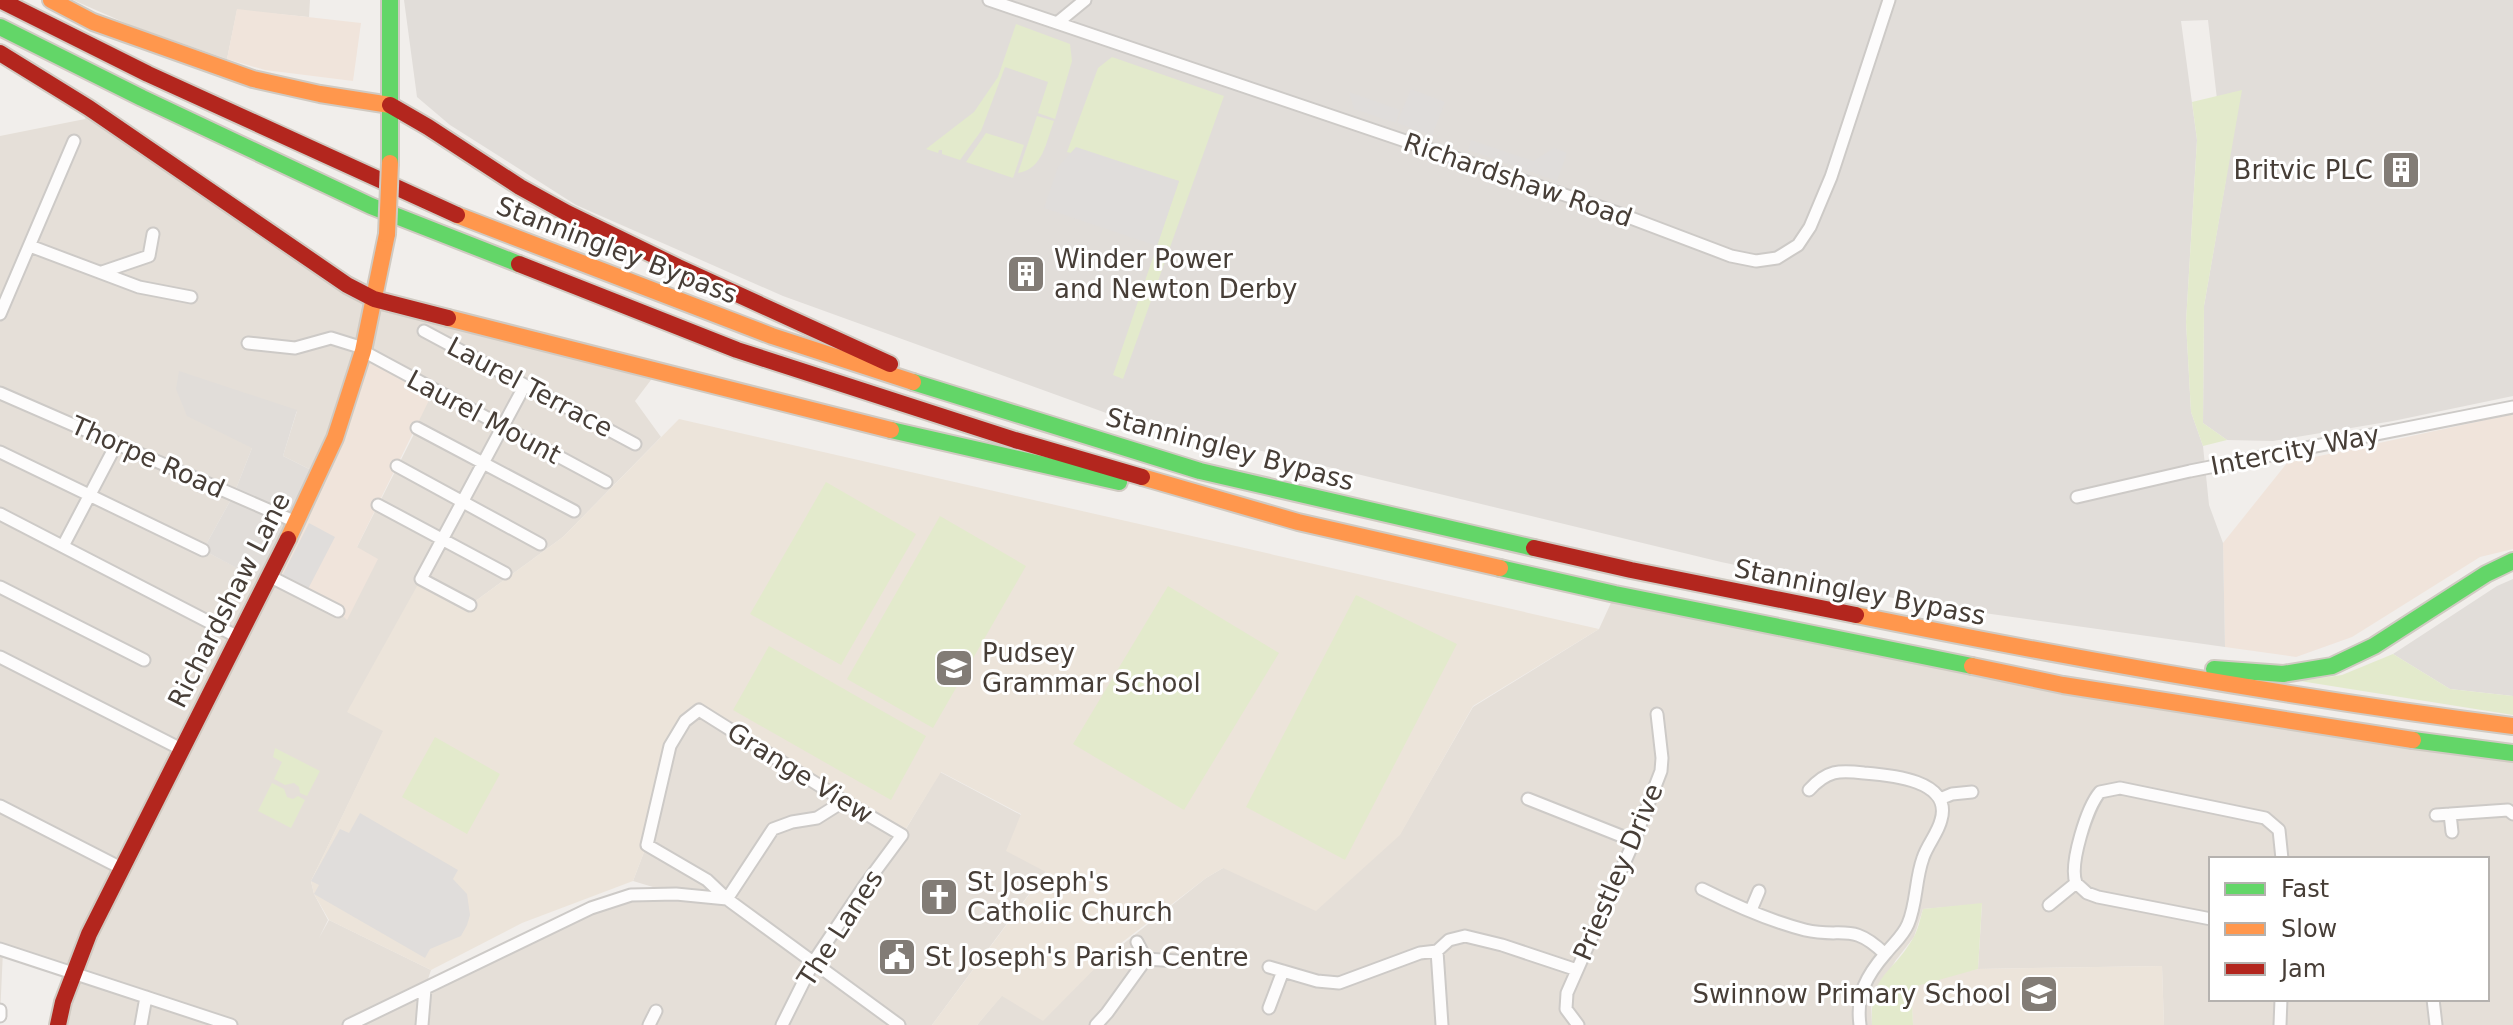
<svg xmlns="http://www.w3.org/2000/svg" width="2513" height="1025" font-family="'DejaVu Sans',sans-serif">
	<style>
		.residential { fill: #e5dfd8; fill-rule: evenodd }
		.commercial { fill: #f0e4db }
		.industrial { fill: #e1ddd9 }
		.education { fill: #ece4da }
		.green { fill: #e3eacc }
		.parking { fill: #e0dddb }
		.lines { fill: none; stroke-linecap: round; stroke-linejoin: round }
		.street-casing { stroke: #cdcac7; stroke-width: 15 }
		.fast-casing { stroke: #d0cac2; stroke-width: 20 }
		.slow-casing { stroke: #d0cac2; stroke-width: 20 }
		.jam-casing { stroke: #d0cac2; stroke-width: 20 }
		.street { stroke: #fdfcfc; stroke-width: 11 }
		.fast { stroke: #63d668; stroke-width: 16 }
		.slow { stroke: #ff974d; stroke-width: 16 }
		.jam { stroke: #b3261e; stroke-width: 16 }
		.slow-bridge-casing { stroke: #d0cac2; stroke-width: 20; stroke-linecap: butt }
		.slow-bridge { stroke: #ff974d; stroke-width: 16 }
		.labels { text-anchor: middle; stroke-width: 6; stroke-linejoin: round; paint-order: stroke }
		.poi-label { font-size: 26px; fill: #473e37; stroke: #fff; text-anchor: start }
		.street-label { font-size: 26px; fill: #473e37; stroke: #fff }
	</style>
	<rect width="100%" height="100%" fill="#f1eeeb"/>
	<path class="residential" d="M73 0H310L309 17 237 10 227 59 130 25Z
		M89 108 347 285 657 372 635 401 661 437 563 537 470 605 348 712 384 730 311 881 314 894 328 920 319 938 329 920 431 970 425 988 591 908 632 898 673 893 633 881 647 844 670 746 699 710 903 834 940 772 1021 815 1046 871 932 1025H58L72 973 3 951 0 1016V136L85 119ZM297 411 283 456 319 474 417 428 357 547 347 619 338 611 271 577 266 583 203 550 234 494 252 448Z
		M1615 594 2063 685 2513 753V1025H2164L2162 966 1978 969 1982 904 1923 909 1914 937 1896 960 1871 1001 1872 1025H977L1002 995 1103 960 1206 878 1223 868 1400 834 1473 707 1599 629ZM2211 859H2487V999H2211Z"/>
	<path class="commercial" d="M237 9 361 23 353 81 265 70 227 59Z
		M363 351 434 390 357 547 378 559 347 620 338 611 271 577Z
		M2513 414V549L2480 557 2352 637 2296 657 2225 647 2223 543 2287 463Z"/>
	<path class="industrial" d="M404 0H2513V396L2393 421 2273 441 2227 440 2203 423 2204 306 2226 179 2208 20 2181 21 2197 140 2186 322 2191 412 2203 446 2209 505 2223 543 2225 647 1927 605 1721 562 1109 414 783 296 576 205 450 125 417 97Z
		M179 371 297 410 283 456 319 474 267 584 203 550 234 494 252 448 187 416 176 389Z
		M2513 579V696L2450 689 2393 654 2497 586Z"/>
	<path class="education" d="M679 419 1599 629 1473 706 1400 835 1316 911 1223 868 1206 878 1116 947 1043 1021 1002 996 977 1025H932L1046 872 1006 851 1021 814 941 772 902 835 699 710 670 746 647 844 633 881 522 923 431 970 329 920 314 894 311 881 383 731 347 712 421 579 470 605 563 537Z
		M2162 966 2164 1025H1913L1912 1002 1917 986 1947 976 1978 969Z"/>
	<path class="green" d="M1016 24 1070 44 1072 61 1055 119 1038 113 1048 82 1005 67 981 131 960 160 942 154V150H939L938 153 926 149 974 112 998 77Z
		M1112 57 1224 96 1123 379 1113 375 1179 181 1067 152 1098 68Z
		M2242 90 2204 306 2203 423 2227 440 2203 446 2191 412 2186 322 2197 140 2192 102Z
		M1037 116 1054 121C1046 142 1043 169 1018 173Z
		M986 133 1024 145 1013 178 966 162Z
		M826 482 916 534 841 665 750 614Z
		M940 516 1026 566 933 728 847 679Z
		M1168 586 1279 653 1184 810 1073 744Z
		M1356 595 1457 644 1345 860 1246 807Z
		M769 646 926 736 891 800 733 710Z
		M2393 654 2450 689 2513 696V715L2300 681 2342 675Z
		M435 737 500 774 467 834 402 797Z
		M275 748 320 771 307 796 300 793 299 787 294 783 285 785 274 779 282 762 273 757Z
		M272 783 284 789 287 797 293 799 298 796 305 800 291 828 258 811Z
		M1982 903 1978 969 1917 986 1912 1002 1913 1025H1872C1870 973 1889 978 1912 940 1918 931 1920 919 1923 909Z"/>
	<path class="parking" d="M1411 89 1445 102 1432 136 1397 123Z
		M1349 92 1400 110 1396 123 1354 109Z
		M1471 140 1533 161 1554 148 1567 153 1557 181 1468 150Z
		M1076 147 1179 181 1157 246 1044 208 1058 167Z
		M309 523 335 537 307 591 281 578Z
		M360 813 458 870 453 879 467 894 470 915 467 925 461 936 430 949 425 958 314 894 319 885 311 881 340 829 349 833Z"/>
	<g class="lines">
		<g class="street-casing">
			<path id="street" d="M989 0 1615 212 1731 256 1756 261 1777 258 1798 245 1810 227 1831 177 1889 0
				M1057 23 1085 0
				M30 246 139 287 191 297
				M102 272 149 256 153 234
				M0 314 74 141
				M424 331 635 444
				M248 343 295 348 331 338 363 348
				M363 351 606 482
				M0 393 296 522
				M417 428 574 511
				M0 452 203 550
				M397 466 540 544
				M2077 497 2190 471 2513 407
				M378 505 505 573
				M0 514 238 637
				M63 546 117 443
				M271 577 338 611
				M0 587 144 660
				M470 605 421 579 525 385
				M0 657 181 749
				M1809 790C1827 770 1839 770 1864 773 1890 775 1953 780 1941 820 1938 833 1927 845 1923 858 1915 880 1917 903 1908 924 1903 936 1894 943 1886 953 1866 976 1856 995 1860 1025
				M1528 799 1634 841
				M1940 799 1952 794 1972 792
				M0 806 123 869
				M2450 814 2452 832
				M2436 815 2508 810 2513 814
				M1702 889C1734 905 1770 921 1805 930 1843 939 1851 921 1885 954
				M2049 905 2076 883
				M1751 910 1759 891
				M2211 919 2098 897 2087 893 2076 883C2069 864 2087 807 2100 792L2120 788 2265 818 2279 830 2282 859
				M1137 942 1146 959
				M0 949 231 1025
				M1437 951 1442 1025
				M1269 967 1317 981 1339 983 1420 953 1437 951 1449 940 1465 936 1502 945 1577 970
				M2433 999 2436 1025
				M1269 1008 1283 971
				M0 1010V1016
				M141 1025 146 997
				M349 1025 591 908 631 895 676 894 727 899 899 1025
				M422 1025 425 989
				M649 1025 656 1011
				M782 1025 814 961 865 885 902 835 844 801 699 710 685 721 670 746 647 845 707 880 727 899 773 829 792 822 817 818 844 801
				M1096 1025 1107 1013 1146 959 1177 961
				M1578 1025 1566 1009 1567 993 1634 841 1661 771 1662 758 1657 714
				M2280 1025 2281 999"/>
		</g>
		<g class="fast-casing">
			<path id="fast" d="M390 0V163
				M0 27 142 98 371 206 519 264
				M913 382 1200 471 1534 548
				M891 430 1119 482
				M1500 568 1615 594 1972 666
				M2214 669 2283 674 2332 666 2374 646 2486 574 2513 561
				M2413 740 2513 753"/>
		</g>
		<g class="slow-casing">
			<path id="slow" d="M51 0 93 22 253 79 320 94 390 105
				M457 215 772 336 913 382
				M448 318 891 430
				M1142 477 1298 522 1500 568
				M288 539 335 438 363 351 387 234
				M1856 615C2074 659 2293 698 2513 726
				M1972 666 2063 685 2413 740"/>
		</g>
		<g class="jam-casing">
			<path id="jam" d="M0 0 148 74 457 215
				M0 53 89 108 347 285 374 299 448 318
				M390 105 428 127 520 187 567 213 678 267 890 364
				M519 264 737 350 1015 440 1142 477
				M1534 548 1631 570 1856 615
				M58 1025 63 1002 89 934 288 539"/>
		</g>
		<use href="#street" class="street"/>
		<use href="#fast" class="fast"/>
		<use href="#slow" class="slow"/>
		<use href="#jam" class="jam"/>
		<g class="slow-bridge-casing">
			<path id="slow-bridge" d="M387 234 390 163"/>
		</g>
		<use href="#slow-bridge" class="slow-bridge"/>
	</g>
	<defs>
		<g id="building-square" transform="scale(2)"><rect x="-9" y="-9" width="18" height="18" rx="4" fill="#827c76" stroke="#fff"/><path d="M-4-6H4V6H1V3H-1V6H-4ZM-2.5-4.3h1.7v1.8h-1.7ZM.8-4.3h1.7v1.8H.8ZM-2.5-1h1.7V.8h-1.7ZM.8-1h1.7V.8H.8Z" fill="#fff"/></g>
		<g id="school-square" transform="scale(2)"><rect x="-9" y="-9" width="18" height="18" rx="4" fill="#827c76" stroke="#fff"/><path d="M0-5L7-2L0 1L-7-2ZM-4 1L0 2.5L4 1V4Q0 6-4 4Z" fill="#fff"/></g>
		<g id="church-square" transform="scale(2)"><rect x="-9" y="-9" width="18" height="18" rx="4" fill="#827c76" stroke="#fff"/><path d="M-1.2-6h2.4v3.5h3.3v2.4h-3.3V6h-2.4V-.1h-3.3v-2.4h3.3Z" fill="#fff"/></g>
		<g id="civic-square" transform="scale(2)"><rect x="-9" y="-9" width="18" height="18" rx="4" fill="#827c76" stroke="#fff"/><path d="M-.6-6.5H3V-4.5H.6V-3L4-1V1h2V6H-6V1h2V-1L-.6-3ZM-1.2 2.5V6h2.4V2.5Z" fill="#fff"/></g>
	</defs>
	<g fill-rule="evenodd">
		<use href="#building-square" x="2401" y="170"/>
		<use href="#building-square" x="1026" y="274"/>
		<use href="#school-square" x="954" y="668"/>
		<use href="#church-square" x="939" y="897"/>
		<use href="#civic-square" x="897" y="957"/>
		<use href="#school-square" x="2039" y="994"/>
	</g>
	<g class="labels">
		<g class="poi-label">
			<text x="2373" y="179" text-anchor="end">Britvic PLC</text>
			<text x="1054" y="268">Winder Power<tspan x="1054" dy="30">and Newton Derby</tspan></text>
			<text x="982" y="662">Pudsey<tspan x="982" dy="30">Grammar School</tspan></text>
			<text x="967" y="891">St Joseph's<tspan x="967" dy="30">Catholic Church</tspan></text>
			<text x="925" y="966">St Joseph's Parish Centre</text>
			<text x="2011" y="1003" text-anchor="end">Swinnow Primary School</text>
		</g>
		<g class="street-label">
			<text transform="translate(1518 180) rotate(19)" y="9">Richardshaw Road</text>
			<text transform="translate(617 250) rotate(21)" y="9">Stanningley Bypass</text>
			<text transform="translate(530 387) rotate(28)" y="9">Laurel Terrace</text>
			<text transform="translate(484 417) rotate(28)" y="9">Laurel Mount</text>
			<text transform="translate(1230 449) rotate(15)" y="9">Stanningley Bypass</text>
			<text transform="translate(2295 450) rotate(-11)" y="9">Intercity Way</text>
			<text transform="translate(148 457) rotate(24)" y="9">Thorpe Road</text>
			<text transform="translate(1860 592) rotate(11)" y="9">Stanningley Bypass</text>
			<text transform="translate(229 600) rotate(-63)" y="9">Richardshaw Lane</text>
			<text transform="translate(800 773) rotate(32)" y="9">Grange View</text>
			<text transform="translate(1618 872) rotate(-67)" y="9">Priestley Drive</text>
			<text transform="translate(840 928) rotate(-57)" y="9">The Lanes</text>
		</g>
	</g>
	<rect x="2209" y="857" width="280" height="144" fill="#ffffff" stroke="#b5b2af" stroke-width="2"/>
	<rect x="2225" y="883" width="40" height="12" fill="#63d668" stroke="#b5b2af" stroke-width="2"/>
	<text x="2281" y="897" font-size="24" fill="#473e37">Fast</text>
	<rect x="2225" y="923" width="40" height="12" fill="#ff974d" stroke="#b5b2af" stroke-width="2"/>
	<text x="2281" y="937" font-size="24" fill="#473e37">Slow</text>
	<rect x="2225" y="963" width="40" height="12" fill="#b3261e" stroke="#b5b2af" stroke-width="2"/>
	<text x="2281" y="977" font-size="24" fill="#473e37">Jam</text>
</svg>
